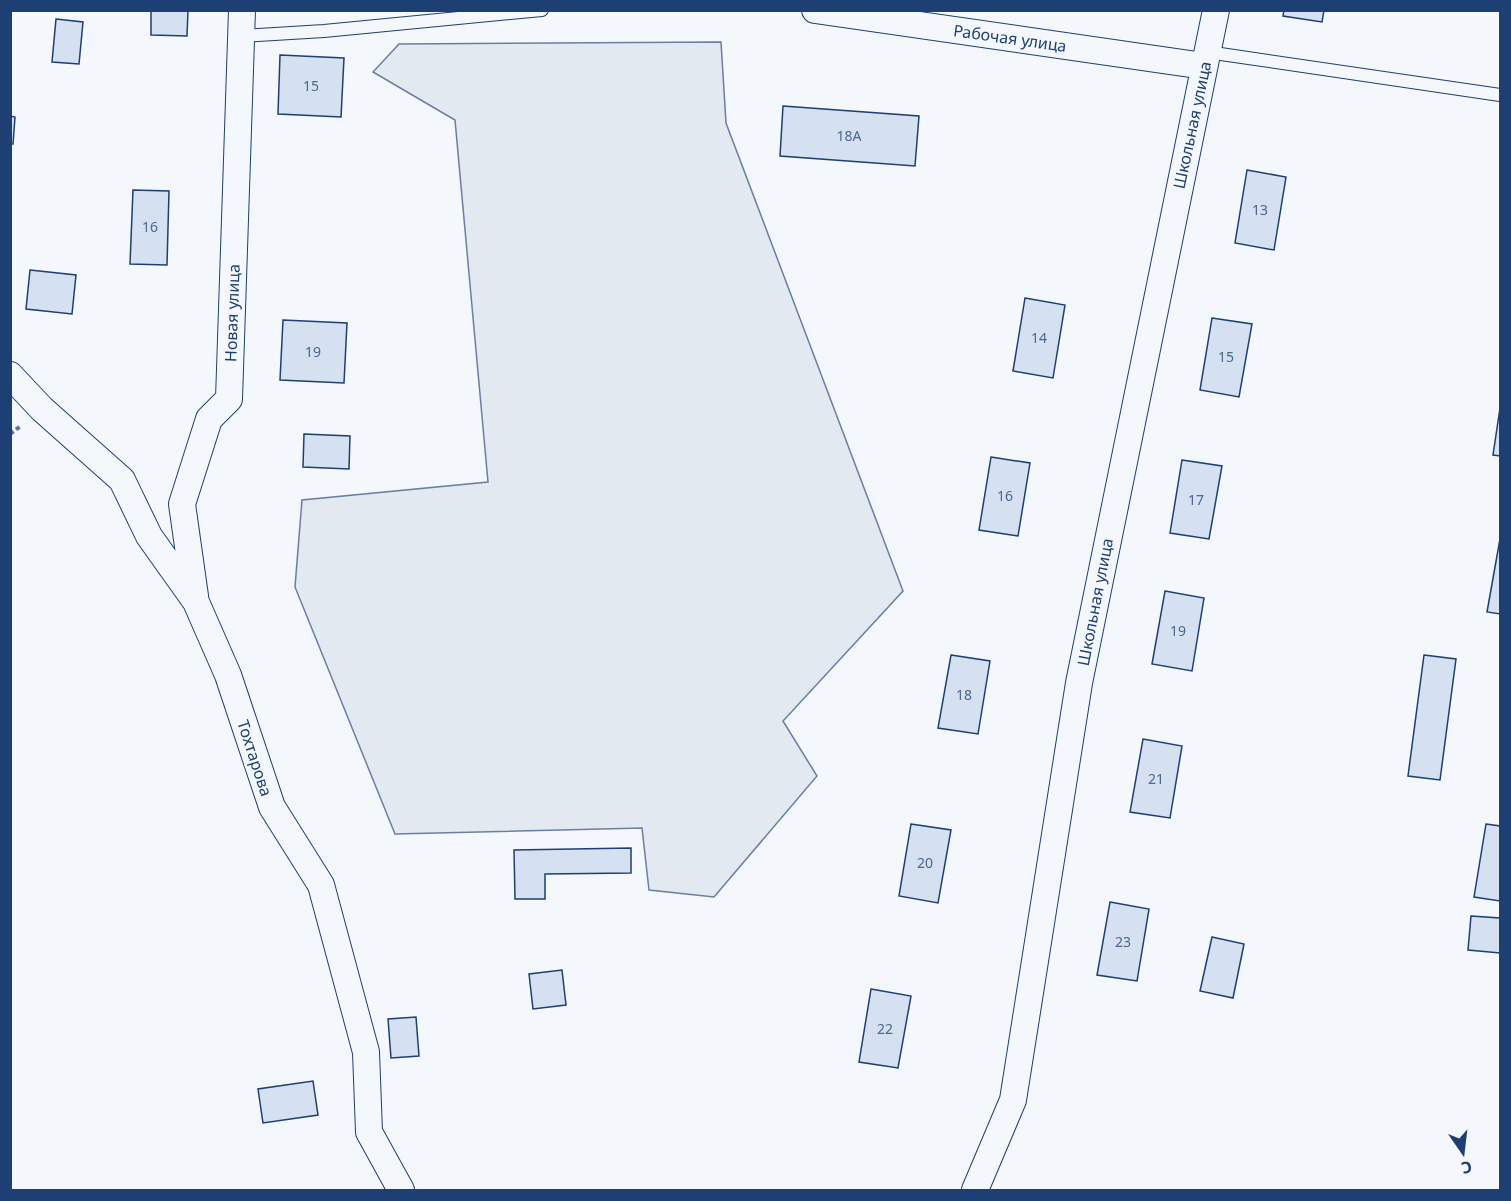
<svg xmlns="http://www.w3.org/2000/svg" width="1511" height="1201" font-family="'Noto Sans',sans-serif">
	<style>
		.green { fill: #e3e9f0; stroke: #687fa3; stroke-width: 1.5 }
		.building { fill: #d5e0f0; stroke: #1d3f73; stroke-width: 1.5 }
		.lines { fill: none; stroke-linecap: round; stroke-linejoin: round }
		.lane-casing { stroke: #1d3f73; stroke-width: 14 }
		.street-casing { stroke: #1d3f73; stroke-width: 28 }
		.path { stroke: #5e769c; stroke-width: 4; stroke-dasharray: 4.5 3; stroke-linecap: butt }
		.lane { stroke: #f4f7fb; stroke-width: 12 }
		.street { stroke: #f4f7fb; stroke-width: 26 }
		.labels { text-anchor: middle; stroke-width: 4.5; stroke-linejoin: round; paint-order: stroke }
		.number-label { font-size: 14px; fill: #4b6792 }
		.street-label { font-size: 16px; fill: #1d3f73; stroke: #f4f7fb }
	</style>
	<rect width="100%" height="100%" fill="#f4f7fb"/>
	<path class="green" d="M721 42 726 123 903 591 783 721 817 776 714 897 649 890 642 828 395 834 295 587 302 500 488 482 455 120 373 72 399 44Z"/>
	<path class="building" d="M151 10H188L187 36 151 35Z
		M1284 10H1324L1322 22 1283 16Z
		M56 19 83 22 79 64 52 62Z
		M280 55 344 58 341 117 278 114Z
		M783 106 919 116 915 166 780 156Z
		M10 116 15 117 13 144H10Z
		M1247 170 1286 177 1274 250 1235 243Z
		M133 190 169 191 167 265 130 264Z
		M30 270 76 275 72 314 26 309Z
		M1025 298 1065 305 1053 378 1013 371Z
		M1212 318 1252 324 1239 397 1200 390Z
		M283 320 347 323 344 383 280 380Z
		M1500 408V456L1493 455Z
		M304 434 350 436 349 469 303 467Z
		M991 457 1030 463 1018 536 979 530Z
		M1182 460 1222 466 1209 539 1170 533Z
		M1500 539V614L1487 612Z
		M1165 591 1204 598 1192 671 1152 664Z
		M951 655 990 661 978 734 938 728Z
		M1424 655 1456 659 1440 780 1408 776Z
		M1143 739 1182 746 1170 818 1130 812Z
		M911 824 951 830 938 903 899 896Z
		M1486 824 1500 826V901L1474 897Z
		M631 848V873L545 874V899H515L514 850Z
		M1110 902 1149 909 1137 981 1097 975Z
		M1471 916 1500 918V953L1468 950Z
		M1212 937 1244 944 1233 998 1200 991Z
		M562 970 566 1005 533 1009 529 974Z
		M871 989 911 996 898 1068 859 1062Z
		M416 1017 419 1056 391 1058 388 1019Z
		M313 1081 318 1115 263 1123 258 1089Z"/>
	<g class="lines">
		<g class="lane-casing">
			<path id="lane" d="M240 36 324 31 542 10
				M1207 52 1500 95"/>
		</g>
		<g class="street-casing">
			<path id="street" d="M815 10 1204 66
				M10 375 42 409 122 480 149 536 196 602 228 675 272 807 321 885 366 1052 369 1132 401 1190
				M195 596 182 504 209 419 229 399 242 10
				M975 1190 1013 1100 1079 683 1216 10"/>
		</g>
		<path class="path" d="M10 434 22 425"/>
		<use href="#lane" class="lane"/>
		<use href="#street" class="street"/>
	</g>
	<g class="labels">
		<g class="number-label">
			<text x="311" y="91">15</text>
			<text x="849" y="141">18А</text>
			<text x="1260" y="215">13</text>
			<text x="150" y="232">16</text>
			<text x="1039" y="343">14</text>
			<text x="313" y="357">19</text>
			<text x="1226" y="362">15</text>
			<text x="1005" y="501">16</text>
			<text x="1196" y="505">17</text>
			<text x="1178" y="636">19</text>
			<text x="964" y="700">18</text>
			<text x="1156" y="784">21</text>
			<text x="925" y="868">20</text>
			<text x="1123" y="947">23</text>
			<text x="885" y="1034">22</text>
		</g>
		<g class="street-label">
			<text transform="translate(1010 38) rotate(8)" y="6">Рабочая улица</text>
			<text transform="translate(1192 125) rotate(-78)" y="6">Школьная улица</text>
			<text transform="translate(232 313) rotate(-88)" y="6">Новая улица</text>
			<text transform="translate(1095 602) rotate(-79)" y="6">Школьная улица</text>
			<text transform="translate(255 758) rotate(72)" y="6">Тохтарова</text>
		</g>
	</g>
	<rect width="1511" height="1201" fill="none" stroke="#1d3f73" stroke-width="24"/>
	<g transform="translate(1463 1153) rotate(166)" stroke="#f4f7fb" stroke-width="4.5" paint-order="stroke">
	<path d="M0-4.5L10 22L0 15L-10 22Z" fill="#1d3f73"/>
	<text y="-9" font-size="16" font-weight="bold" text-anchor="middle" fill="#1d3f73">С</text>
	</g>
</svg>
